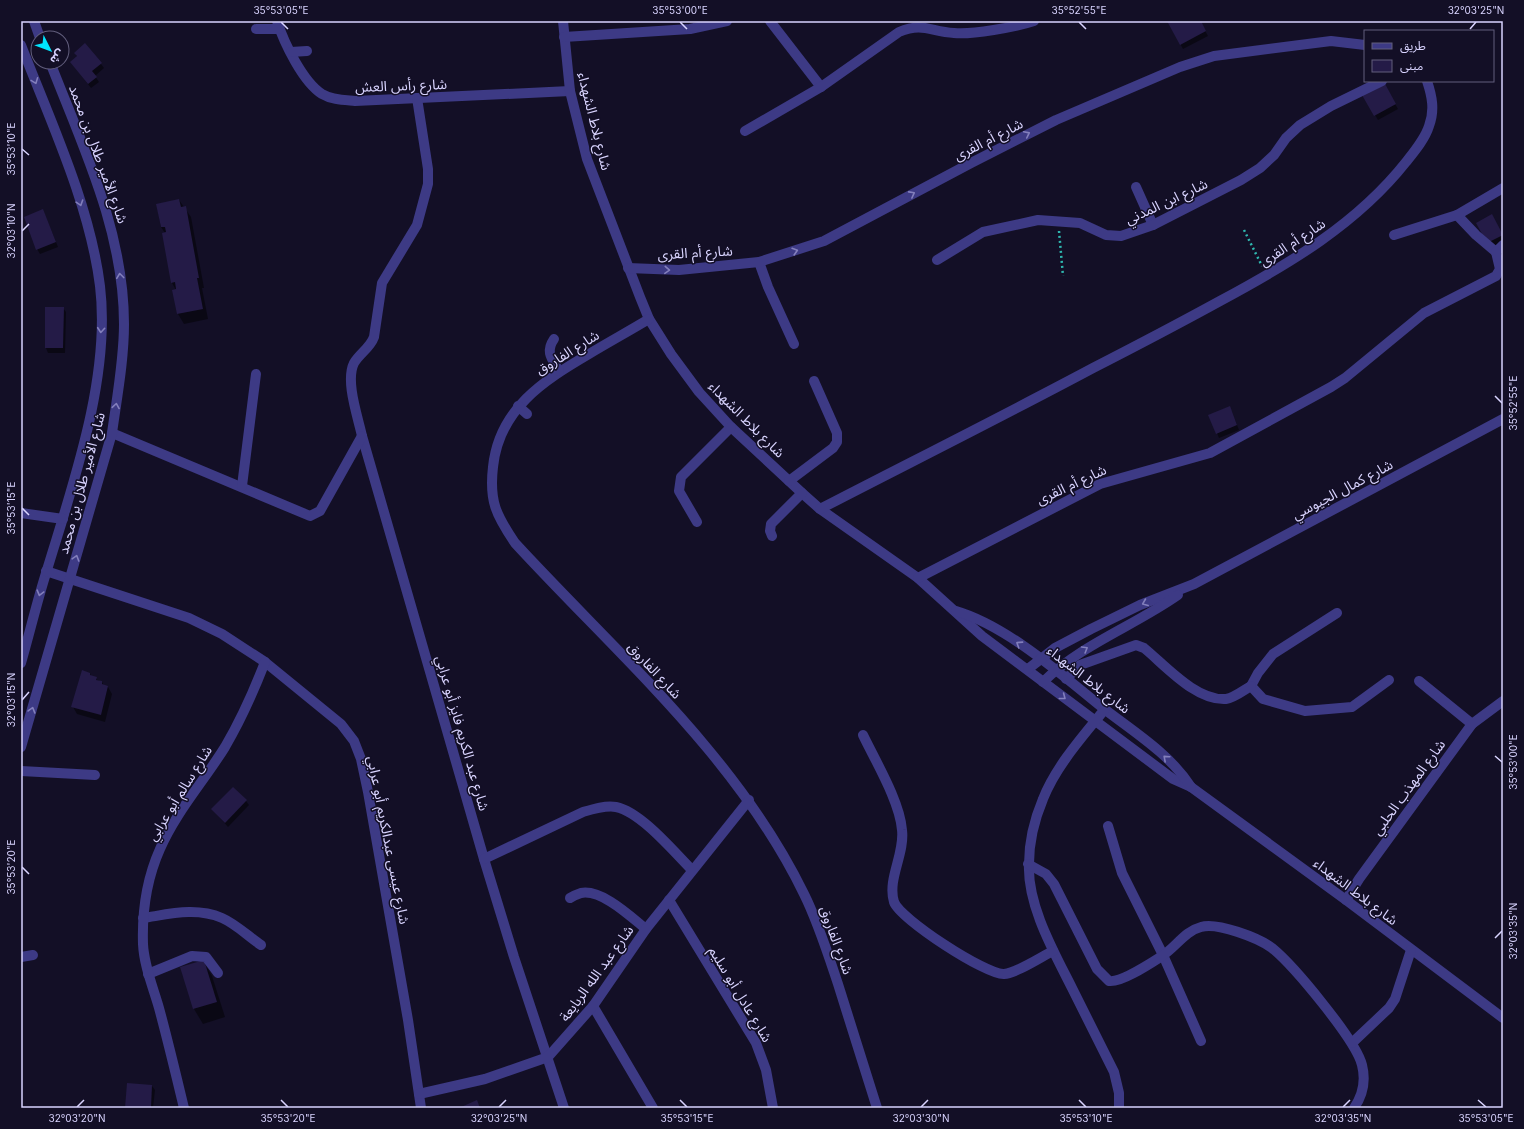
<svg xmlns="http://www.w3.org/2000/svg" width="1524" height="1129" viewBox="0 0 1524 1129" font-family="Inter,'Noto Sans Arabic',sans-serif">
  <rect width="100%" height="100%" fill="#130f26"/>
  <g fill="#0007">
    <path d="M1168 21H1200L1208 36 1183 49Z"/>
    <path d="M75 53 101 64 104 68 95 76 99 82 91 88 71 62 77 57Z"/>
    <path d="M1384 84 1398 109 1378 120 1363 95Z"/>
    <path d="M179 200 191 217 204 288H202L208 319 184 324 178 314 174 290H176L172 283 163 234 165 233 161 227 157 205Z"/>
    <path d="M43 210 58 247 40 254 37 249Z"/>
    <path d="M1491 216 1503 237V241L1490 248Z"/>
    <path d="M63 308 66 312 65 353H48L46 348Z"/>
    <path d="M1232 412 1239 430 1219 438 1217 433Z"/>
    <path d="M90 673 91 677 102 682 104 686 108 687 112 694 105 722 77 714 73 707Z"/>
    <path d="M246 801 249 805 228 827 213 810Z"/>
    <path d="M203 961 212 976 225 1017 203 1024 194 1009 181 968Z"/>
    <path d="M152 1086 155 1090 153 1108H126Z"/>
  </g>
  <g fill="#241b47">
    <path d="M1167 21H1201L1206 31 1180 45Z"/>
    <path d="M85 43 102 63 92 71 97 77 88 84 70 62 77 56 74 53Z"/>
    <path d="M1384 82 1396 104 1374 116 1362 95Z"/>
    <path d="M179 199 181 207 186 206 199 278H197L203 309 177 314 172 290 176 289 175 282 171 283 162 233 166 232 165 227H161L156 204Z"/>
    <path d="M43 209 56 242 36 250 24 217Z"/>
    <path d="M1492 214 1503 235 1487 243 1476 223Z"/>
    <path d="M45 307H64L63 348H45Z"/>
    <path d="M1230 406 1237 425 1216 434 1208 415Z"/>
    <path d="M82 670 90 673V675L97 677 96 680 102 681V684L108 686 101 715 71 707Z"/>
    <path d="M233 787 247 800 225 823 211 809Z"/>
    <path d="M204 960 217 1002 193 1009 180 967Z"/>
    <path d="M127 1083 152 1085 151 1108H125Z"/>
    <path d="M477 1100 480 1108H459Z"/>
  </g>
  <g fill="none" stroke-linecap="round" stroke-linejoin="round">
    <g stroke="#2fb8b0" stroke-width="2.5" stroke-dasharray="2 3" stroke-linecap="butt">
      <path d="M1244 230 1262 266"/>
      <path d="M1059 231 1063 276"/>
    </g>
    <g stroke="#3d3a85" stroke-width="10">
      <path d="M34 21 40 38"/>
      <path d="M277 21C284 43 303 82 322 94 332 100 344 100 355 101L570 91"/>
      <path d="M563 21 570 91 587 159 640 297 649 319 671 354 699 392 731 427 802 493 820 509 918 578 982 636 1173 779 1191 787 1346 900 1503 1018"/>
      <path d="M770 21 821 87"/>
      <path d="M256 29H279"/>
      <path d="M564 37 690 29 727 21"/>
      <path d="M21 45C50 120 90 205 100 286 111 377 73 484 47 570 37 601 30 632 21 663"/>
      <path d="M291 52 307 51"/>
      <path d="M417 98 428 169V184L417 225 382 283 374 337C370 348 360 353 354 363 345 381 358 417 362 436L484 859 514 957 564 1108"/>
      <path d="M745 131 821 87 899 32C923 22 931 32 954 33 971 35 1016 27 1034 21"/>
      <path d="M1136 187 1153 225"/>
      <path d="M1457 215 1476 235 1496 252"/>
      <path d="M1394 235 1457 215 1503 188"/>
      <path d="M937 260 983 232 1038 220 1080 223 1106 235 1121 236 1153 225 1241 180 1260 168 1274 155 1286 138 1300 125 1331 106 1382 81"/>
      <path d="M759 262 768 287 794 344"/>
      <path d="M628 268 679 270 759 262 824 241 971 163 1056 120 1180 67 1214 56 1331 41 1365 45"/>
      <path d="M649 319C629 331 609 342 589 354 543 381 499 409 493 467 489 501 496 515 515 543 617 654 737 756 804 894 818 922 828 954 838 984 851 1025 864 1067 877 1108"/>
      <path d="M554 339C545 352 552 359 559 371"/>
      <path d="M518 406 527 414"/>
      <path d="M112 433 310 516 320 511 362 436"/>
      <path d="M789 481 833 448 837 442V433L814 381"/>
      <path d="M242 486 256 374"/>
      <path d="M820 509C911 462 1003 416 1093 368 1136 346 1178 324 1220 301 1289 264 1357 224 1406 162 1414 152 1425 139 1429 126 1435 110 1432 96 1427 81"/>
      <path d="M21 513 63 519"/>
      <path d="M697 522 679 491 681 477 731 427"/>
      <path d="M772 536 770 531 771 524 802 493"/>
      <path d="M46 571 189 618 222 634 265 662 341 724 354 741 361 759 368 792 408 1020 421 1108"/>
      <path d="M918 578 1100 484 1210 453 1331 387 1345 378 1424 313 1496 276 1500 269 1496 252 1503 245"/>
      <path d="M956 611C1007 626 1062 675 1103 708 1134 732 1170 754 1191 787"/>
      <path d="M1337 613 1273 654 1258 673 1251 686 1263 699 1305 711 1352 707 1389 680"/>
      <path d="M1028 669 1055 648 1091 629 1140 605 1194 584 1503 419"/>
      <path d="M1066 679 1080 665 1136 645 1144 648C1166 666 1196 701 1226 699 1234 698 1244 690 1251 686"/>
      <path d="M1419 681 1472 724"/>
      <path d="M1043 682C1082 644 1134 626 1178 595"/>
      <path d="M1105 709C1083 736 1056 766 1043 799 1035 818 1029 842 1029 864 1027 905 1054 952 1072 988 1086 1016 1100 1044 1114 1072L1119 1093V1108"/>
      <path d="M863 735C876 762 900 802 902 830 905 854 887 879 894 902 900 919 986 975 1004 974 1017 973 1041 957 1053 951"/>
      <path d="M21 747 112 433C117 397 124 360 124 324 124 231 83 147 50 62"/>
      <path d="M21 771 95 775"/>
      <path d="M1108 826 1122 873 1163 955 1201 1041"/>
      <path d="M484 859 583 812C593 809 606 805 616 807 641 812 674 852 692 870"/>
      <path d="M1028 864 1046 874 1054 884 1097 969 1109 981C1121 983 1151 963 1162 956 1176 947 1185 931 1201 927 1217 922 1259 938 1272 948 1293 965 1356 1040 1362 1065 1366 1081 1363 1095 1354 1108"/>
      <path d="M570 898C573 896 578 894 581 893 602 889 631 917 646 929"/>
      <path d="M669 900 756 1043 766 1070 773 1108"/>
      <path d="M1346 900 1359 879 1472 724 1503 701"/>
      <path d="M143 918C170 914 196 907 222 918 236 924 249 937 261 945"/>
      <path d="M21 957 33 955"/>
      <path d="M148 974 192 956 206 957 218 973"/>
      <path d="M593 1006 653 1108"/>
      <path d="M1352 1043 1389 1008 1395 999 1411 950"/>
      <path d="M419 1094 485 1079 548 1057 593 1006 646 929 749 800"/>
      <path d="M184 1108C176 1075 168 1041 159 1008 153 987 144 966 143 944 142 912 147 878 160 849 176 812 204 781 225 747 242 718 253 693 265 662"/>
    </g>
  </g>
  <defs><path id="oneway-chevron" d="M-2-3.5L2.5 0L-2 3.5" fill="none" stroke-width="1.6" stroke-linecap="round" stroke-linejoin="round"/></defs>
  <g stroke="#837fbc">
    <use href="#oneway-chevron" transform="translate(35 81) rotate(69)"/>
    <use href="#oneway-chevron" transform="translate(1027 134) rotate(-26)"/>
    <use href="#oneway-chevron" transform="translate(912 194) rotate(-28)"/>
    <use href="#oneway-chevron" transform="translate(80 203) rotate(72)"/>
    <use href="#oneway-chevron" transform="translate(795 251) rotate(-17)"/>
    <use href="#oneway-chevron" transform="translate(667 270) rotate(3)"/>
    <use href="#oneway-chevron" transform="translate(120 276) rotate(-97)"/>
    <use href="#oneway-chevron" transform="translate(101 330) rotate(95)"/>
    <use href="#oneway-chevron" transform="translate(116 406) rotate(-81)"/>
    <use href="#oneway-chevron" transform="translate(76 558) rotate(-73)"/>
    <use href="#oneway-chevron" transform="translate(40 593) rotate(105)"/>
    <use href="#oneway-chevron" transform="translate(1145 603) rotate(158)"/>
    <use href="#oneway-chevron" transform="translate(1019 644) rotate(-147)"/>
    <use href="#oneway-chevron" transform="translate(1085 649) rotate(-31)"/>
    <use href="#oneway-chevron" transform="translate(1063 697) rotate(38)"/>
    <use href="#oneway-chevron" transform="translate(32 710) rotate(-74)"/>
    <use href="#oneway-chevron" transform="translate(1166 758) rotate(-138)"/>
  </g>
  <path fill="none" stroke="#d9d4ff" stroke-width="1.5" d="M281 22 288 29M680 22 687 29M1079 22 1086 29M1470 29 1476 22M22 149 29 155M22 231 29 224M1495 396 1502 403M22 508 29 515M22 700 29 692M1495 756 1502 762M22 867 29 874M1495 938 1502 931M281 1100 288 1107M680 1100 687 1107M1079 1100 1086 1107M1478 1100 1486 1107M77 1107 84 1100M499 1107 506 1100M921 1107 928 1100M1343 1107 1350 1100"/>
  <g text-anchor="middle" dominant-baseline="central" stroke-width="3" stroke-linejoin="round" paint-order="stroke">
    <g font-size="14" fill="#d9d4ff" stroke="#130f26">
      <text transform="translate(401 85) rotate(-2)">شارع رأس العش</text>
      <text transform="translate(595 121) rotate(76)">شارع بلاط الشهداء</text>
      <text transform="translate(988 139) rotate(-27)">شارع أم القرى</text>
      <text transform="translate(99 154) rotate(70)">شارع الأمير طلال بن محمد</text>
      <text transform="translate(1166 201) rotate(-25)">شارع ابن المدني</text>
      <text transform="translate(1292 242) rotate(-33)">شارع أم القرى</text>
      <text transform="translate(695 252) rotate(-3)">شارع أم القرى</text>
      <text transform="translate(567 352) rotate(-32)">شارع الفاروق</text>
      <text transform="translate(747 419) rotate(45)">شارع بلاط الشهداء</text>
      <text transform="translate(81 483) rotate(-75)">شارع الأمير طلال بن محمد</text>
      <text transform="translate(1071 484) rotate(-25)">شارع أم القرى</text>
      <text transform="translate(1342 489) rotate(-28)">شارع كمال الجيوسي</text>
      <text transform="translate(655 670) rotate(47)">شارع الفاروق</text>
      <text transform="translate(1089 679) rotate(38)">شارع بلاط الشهداء</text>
      <text transform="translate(463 733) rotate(74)">شارع عبد الكريم فايز أبو عرابي</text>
      <text transform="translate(1408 787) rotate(-54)">شارع المهذب الحلبي</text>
      <text transform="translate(179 793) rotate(-58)">شارع سالم أبو عرابي</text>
      <text transform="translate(389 840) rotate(79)">شارع عيسى عبدالكريم أبو عرابي</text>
      <text transform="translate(1356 891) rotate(37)">شارع بلاط الشهداء</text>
      <text transform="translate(837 940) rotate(70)">شارع الفاروق</text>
      <text transform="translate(596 973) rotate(-54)">شارع عبد الله الربايعة</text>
      <text transform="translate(741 994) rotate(59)">شارع عادل أبو سليم</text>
    </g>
  </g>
  <rect width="1524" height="1129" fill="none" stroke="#130f26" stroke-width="44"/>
  <rect x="1364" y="30" width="130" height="52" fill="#130f26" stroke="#625e7d"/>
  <rect x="1372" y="43" width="20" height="6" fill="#3d3a85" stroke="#625e7d"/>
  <text x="1400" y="50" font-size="12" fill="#d9d4ff">طريق</text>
  <rect x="1372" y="60" width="20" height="12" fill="#241b47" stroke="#625e7d"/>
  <text x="1400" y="70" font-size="12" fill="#d9d4ff">مبنى</text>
  <g transform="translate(50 50) rotate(132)"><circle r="19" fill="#130f26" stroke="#625e7d"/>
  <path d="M0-3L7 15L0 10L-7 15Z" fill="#00e5ff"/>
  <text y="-6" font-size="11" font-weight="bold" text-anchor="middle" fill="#d9d4ff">ش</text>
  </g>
  <rect x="22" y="22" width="1480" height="1085" fill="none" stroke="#d9d4ff" stroke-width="1.5"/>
  <g font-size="10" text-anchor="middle" fill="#d9d4ff">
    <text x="281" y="14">35°53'05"E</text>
    <text x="680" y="14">35°53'00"E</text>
    <text x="1079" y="14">35°52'55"E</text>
    <text x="1476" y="14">32°03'25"N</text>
    <text transform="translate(11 149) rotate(-90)" y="4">35°53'10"E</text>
    <text transform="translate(11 231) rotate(-90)" y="4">32°03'10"N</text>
    <text transform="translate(1513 403) rotate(-90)" y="4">35°52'55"E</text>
    <text transform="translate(11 508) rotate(-90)" y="4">35°53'15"E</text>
    <text transform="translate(11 700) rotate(-90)" y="4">32°03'15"N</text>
    <text transform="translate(1513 762) rotate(-90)" y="4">35°53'00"E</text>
    <text transform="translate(11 867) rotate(-90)" y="4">35°53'20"E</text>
    <text transform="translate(1513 931) rotate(-90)" y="4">32°03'35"N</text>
    <text x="77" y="1122">32°03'20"N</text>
    <text x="288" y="1122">35°53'20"E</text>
    <text x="499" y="1122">32°03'25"N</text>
    <text x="687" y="1122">35°53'15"E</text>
    <text x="921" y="1122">32°03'30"N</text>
    <text x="1086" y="1122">35°53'10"E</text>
    <text x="1343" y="1122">32°03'35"N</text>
    <text x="1486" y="1122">35°53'05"E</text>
  </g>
</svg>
